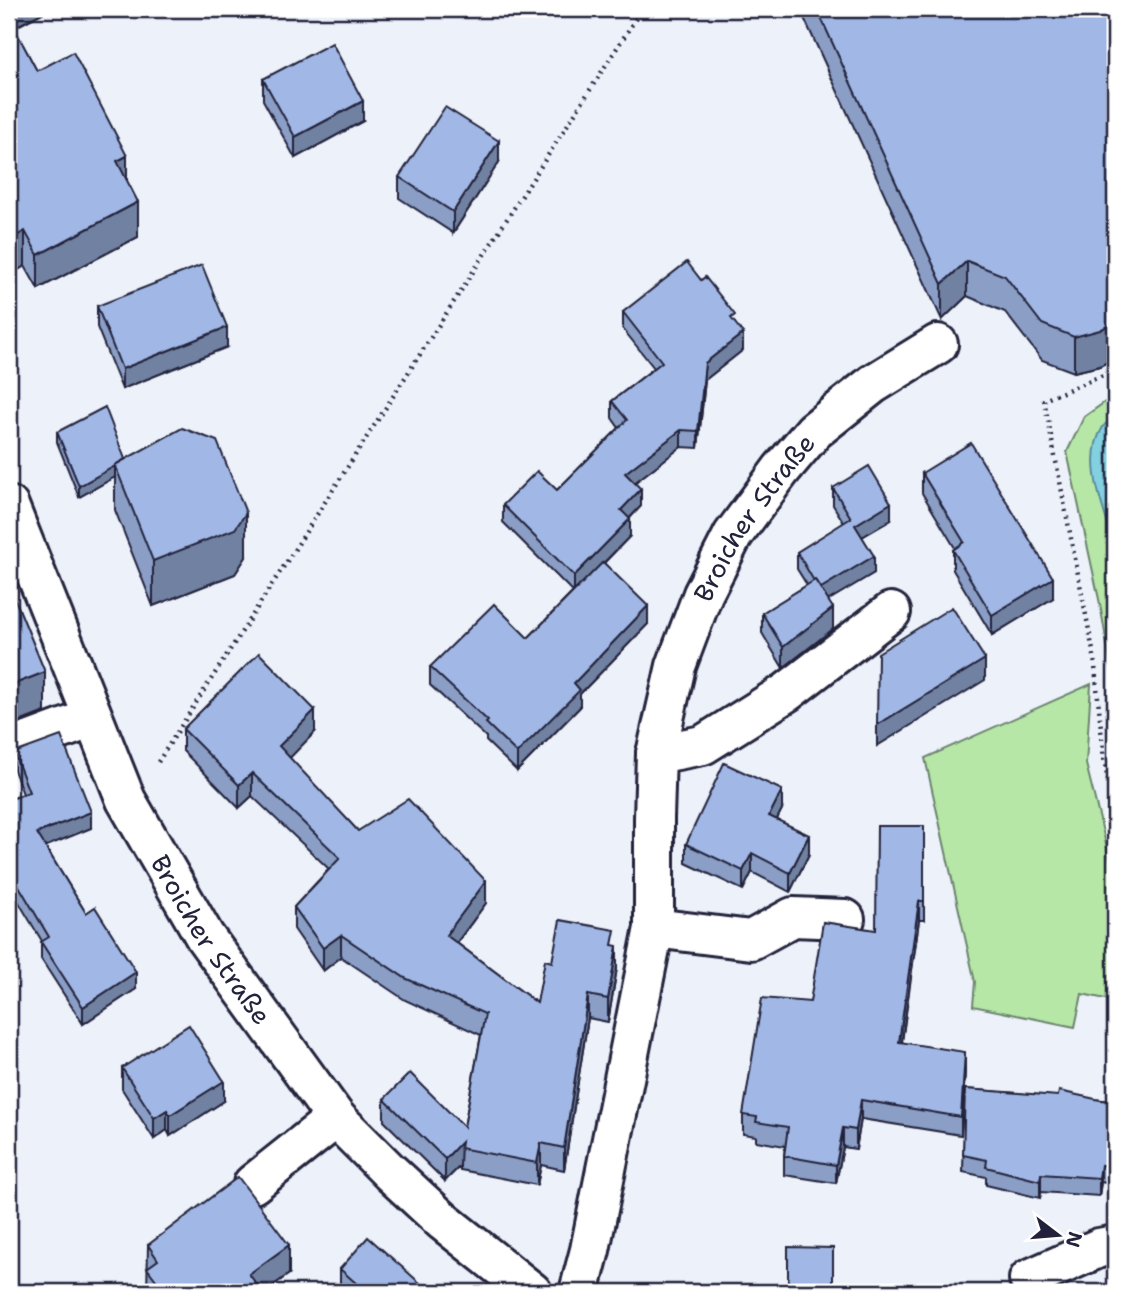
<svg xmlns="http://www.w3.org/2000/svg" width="1124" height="1301" viewBox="0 0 1124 1301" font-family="'Shantell Sans',sans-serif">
  <rect width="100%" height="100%" fill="#ecf1fa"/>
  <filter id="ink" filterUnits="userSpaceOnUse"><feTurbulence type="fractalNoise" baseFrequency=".0143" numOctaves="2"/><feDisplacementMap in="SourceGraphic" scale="14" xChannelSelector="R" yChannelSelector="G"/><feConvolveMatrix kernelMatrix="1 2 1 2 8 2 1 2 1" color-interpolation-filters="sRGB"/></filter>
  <g filter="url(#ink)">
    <g fill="#b6e7a6" stroke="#6c8470" stroke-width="2">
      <path d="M1115 395V415L1103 427 1100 497 1115 546V691L1100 604 1067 452 1084 417Z"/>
      <path d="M1091 684 1086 764 1110 860 1115 867V1001L1082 994 1075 1027 973 1006 975 982 925 758Z"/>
    </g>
    <path fill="#82d0e0" stroke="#5c8a9e" stroke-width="2" d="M1115 415V546C1105 512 1081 461 1103 427 1106 423 1112 419 1115 415Z"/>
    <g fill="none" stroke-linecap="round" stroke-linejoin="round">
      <g stroke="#22223b" stroke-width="44">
        <g id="minor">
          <path id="s1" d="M9 506 126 800 205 937 336 1118 390 1172 444 1222 532 1292"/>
          <path d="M9 749 92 718"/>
          <path d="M656 754 703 745 787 692 891 612"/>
          <path d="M654 928 751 940 793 917 845 919"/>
          <path d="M253 1184 336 1118"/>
          <path d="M1029 1279 1099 1248 1115 1245"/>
          <path id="s2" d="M579 1292 590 1250 654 928V818L656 754 676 666 703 594 733 535 781 470 814 431 873 384 938 344"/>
        </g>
      </g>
      <g stroke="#22223b" stroke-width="4.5" stroke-dasharray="2 5" stroke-linecap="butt">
        <path d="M1115 370 1044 400 1094 656 1104 760 1115 815"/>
        <path d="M158 762 642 9"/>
      </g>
      <use href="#minor" stroke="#fff" stroke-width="38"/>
    </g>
    <g fill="#8a9ec6" stroke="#22223b" stroke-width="2">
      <path d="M9 9H48V10L14 28 37 71 127 182 138 237 38 289 25 266 16 271 9 258Z"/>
      <path d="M800 9H1106L1115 33V358L1100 366 1074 372 1042 360 1005 312 967 296 942 320Z"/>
      <path d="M263 79 363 121 295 158 263 100Z"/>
      <path d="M499 162 453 233 399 198V177Z"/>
      <path d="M97 306 227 347 122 389 97 327Z"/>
      <path d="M623 312 735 323 743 350 705 380 698 448 681 447 634 483 641 506 629 519 630 536 604 563 648 624 580 694V707L517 771 486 741V737L430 685V667L528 638 573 592 503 522V505L557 490 619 428 612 418V401L654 368 623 329Z"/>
      <path d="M57 432 125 459 246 557 235 574 153 606 115 510V477L79 497 57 442Z"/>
      <path d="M922 473 1053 598 992 635 953 570V550L955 548 922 493Z"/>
      <path d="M833 488 891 520 862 537 874 573 828 600 833 629 783 668 762 633V613L807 585 797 569V552L844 523 833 505Z"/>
      <path d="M183 729 315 732 289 758 358 831 486 903 457 943 537 1003 552 962 615 946 617 968 608 1022 588 1018 564 1170 541 1165 537 1185 460 1170V1166L445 1181 384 1121V1099L464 1127 481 1035 405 1000 341 957 323 971 294 929V907L329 869 252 796 239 808 183 751Z"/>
      <path d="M14 753 91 828 45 846 86 913 136 989 83 1024 41 959V942L42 941 9 886V800L23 794 14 770Z"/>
      <path d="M782 809 777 819 809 854 790 892 752 872 743 890 686 863V844Z"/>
      <path d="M924 826V920H919L902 1042 965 1071 961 1135 861 1119 856 1149 843 1147 836 1183 784 1175V1156L785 1146 756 1141V1136L743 1134V1115L810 1002 876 930Z"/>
      <path d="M122 1068 224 1101 170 1136 167 1130 154 1139 122 1089Z"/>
      <path d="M965 1089 1115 1101V1185L1101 1182 1099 1196 1041 1192 1040 1198 986 1185V1177L963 1172Z"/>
      <path d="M148 1245 289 1274 264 1292H147Z"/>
      <path d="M340 1269 430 1292H344L340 1289Z"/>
    </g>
    <g fill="#7181a1" stroke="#22223b" stroke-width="2">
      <path d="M9 9H48V10L9 30Z"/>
      <path d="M363 101V121L295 158V137Z"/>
      <path d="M499 141V162L453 233V212Z"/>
      <path d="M127 156V191L117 161Z"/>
      <path d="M138 202V237L38 289V255Z"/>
      <path d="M25 231V266L16 271V236Z"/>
      <path d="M967 261V296L942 320V284Z"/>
      <path d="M1115 322V358L1100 366 1074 372V337Z"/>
      <path d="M227 327V347L122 389V369Z"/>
      <path d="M743 333V350L705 380 698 448V431L705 363Z"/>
      <path d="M681 430V447L625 490V473Z"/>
      <path d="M115 466V477L79 497V486Z"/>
      <path d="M641 489V506L621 527V510Z"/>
      <path d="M891 503V520L855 541V525Z"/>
      <path d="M246 513V557L235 574 153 606V561Z"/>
      <path d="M630 519V536L574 593V576Z"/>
      <path d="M874 556V573L819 606V589Z"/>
      <path d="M1053 578V598L992 635V615Z"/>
      <path d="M648 606V624L580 694V707L517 771V753L574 683Z"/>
      <path d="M833 608V629L783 668V647Z"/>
      <path d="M985 659V680L877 746V725Z"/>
      <path d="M45 672V712L9 726V686Z"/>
      <path d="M315 710V732L279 769V746Z"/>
      <path d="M252 773V796L239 808V785Z"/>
      <path d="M782 790V809L769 835V816Z"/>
      <path d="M91 812V828L37 850V833Z"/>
      <path d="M809 835V854L790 892V873Z"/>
      <path d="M752 853V872L743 890V871Z"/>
      <path d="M486 881V903L446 957V935Z"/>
      <path d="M919 901V920L899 1061V1042Z"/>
      <path d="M341 935V957L323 971V948Z"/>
      <path d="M617 946V968L608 1022V999Z"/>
      <path d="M136 972V989L83 1024V1007Z"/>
      <path d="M588 995V1018L564 1170V1148Z"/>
      <path d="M965 1052V1071L961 1135V1117Z"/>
      <path d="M224 1081V1101L170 1136V1115Z"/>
      <path d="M861 1100V1119L856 1149V1130Z"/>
      <path d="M167 1110V1130L154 1139V1118Z"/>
      <path d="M843 1128V1147L836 1183V1165Z"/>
      <path d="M461 1142 460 1166 445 1181V1159Z"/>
      <path d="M541 1143V1165L537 1185V1163Z"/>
      <path d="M1101 1165V1182L1099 1196V1178Z"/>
      <path d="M1041 1174V1192L1040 1198V1181Z"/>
      <path d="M289 1245V1274L264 1292H249V1274Z"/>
    </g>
    <g fill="#a1b8e6" stroke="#22223b" stroke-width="2">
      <path d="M817 9H1106L1115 33V322L1100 330 1074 337 1042 324 1005 276 967 261 942 284Z"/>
      <path d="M9 18 37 71 73 52 127 156 117 161 138 202 38 255 25 231 16 236 9 223Z"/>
      <path d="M332 43 363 101 295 137 263 79Z"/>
      <path d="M445 107 499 141 453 212 399 177Z"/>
      <path d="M687 262 701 280 705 277 735 315 731 318 743 333 705 363 698 431 681 430 625 473 641 489 621 510 630 519 574 576 503 505 537 471 557 490 627 420 612 401 662 362 623 312Z"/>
      <path d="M202 265 227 327 122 369 97 306Z"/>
      <path d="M105 407 125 459 115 465V466L79 486 57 432Z"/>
      <path d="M182 428 217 441 246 513 235 529 153 561 115 465Z"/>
      <path d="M971 443 1053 578 992 615 953 550 964 542 922 473Z"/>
      <path d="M869 466 891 503 855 525 874 556 821 588 815 580 814 581 797 552 851 518 833 488Z"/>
      <path d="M603 562 648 606 574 683 580 690 517 753 486 723 488 721 430 667 494 604 528 638Z"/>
      <path d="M815 580 833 608 783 647 762 613Z"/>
      <path d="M10 587 45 672 9 686V588Z"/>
      <path d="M952 607 985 659 877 725 878 653Z"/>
      <path d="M259 653 315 710 279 746 358 831 408 799 486 881 446 935 537 1003 545 960 552 962 560 920 615 930 612 945 617 946 608 999 588 995 564 1148 541 1143 537 1163 460 1148 461 1142 445 1159 384 1099 410 1073 464 1127 485 1014 405 978 341 935 323 948 294 907 340 858 252 773 239 785 183 729Z"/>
      <path d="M61 736 91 812 37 833 86 913 95 907 136 972 83 1007 41 942 49 937 9 869V800L29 792 14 753Z"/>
      <path d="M724 763 782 790 769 816 809 835 790 873 752 853 743 871 686 844Z"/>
      <path d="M877 826H924V901H919L899 1042 965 1052 961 1117 861 1100 856 1130 843 1128 836 1165 784 1156 788 1127 756 1122 757 1117 743 1115 762 998 810 1002 823 922 876 930Z"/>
      <path d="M189 1025 224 1081 170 1115 167 1110 154 1118 122 1068Z"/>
      <path d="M965 1089 1058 1096 1059 1091 1100 1100 1115 1101V1167L1101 1165 1099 1178 1041 1174 1040 1181 986 1167 987 1160 963 1155Z"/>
      <path d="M238 1177 289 1245 249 1274 260 1289 255 1292H165L147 1268 158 1260 148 1245Z"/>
      <path d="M368 1237 430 1292H366L340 1269Z"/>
      <path d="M788 1247 833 1248V1292H788Z"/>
    </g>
  </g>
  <g text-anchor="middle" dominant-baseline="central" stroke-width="7" stroke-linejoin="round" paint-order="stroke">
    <g font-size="26" fill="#22223b" stroke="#fff">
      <text stroke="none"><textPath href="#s2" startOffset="805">Broicher Straße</textPath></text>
      <text stroke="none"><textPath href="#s1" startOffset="480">Broicher Straße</textPath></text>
    </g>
  </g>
  <rect width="1124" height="1301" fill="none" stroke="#fff" stroke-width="35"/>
  <rect x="18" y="18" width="1089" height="1266" fill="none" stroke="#22223b" stroke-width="2.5" filter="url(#ink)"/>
  <g transform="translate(1058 1235) rotate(106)" stroke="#ffffff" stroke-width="5" paint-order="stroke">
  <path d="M0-5L12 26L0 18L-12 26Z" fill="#22223b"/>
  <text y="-10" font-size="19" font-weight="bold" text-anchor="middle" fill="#22223b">N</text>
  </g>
</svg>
